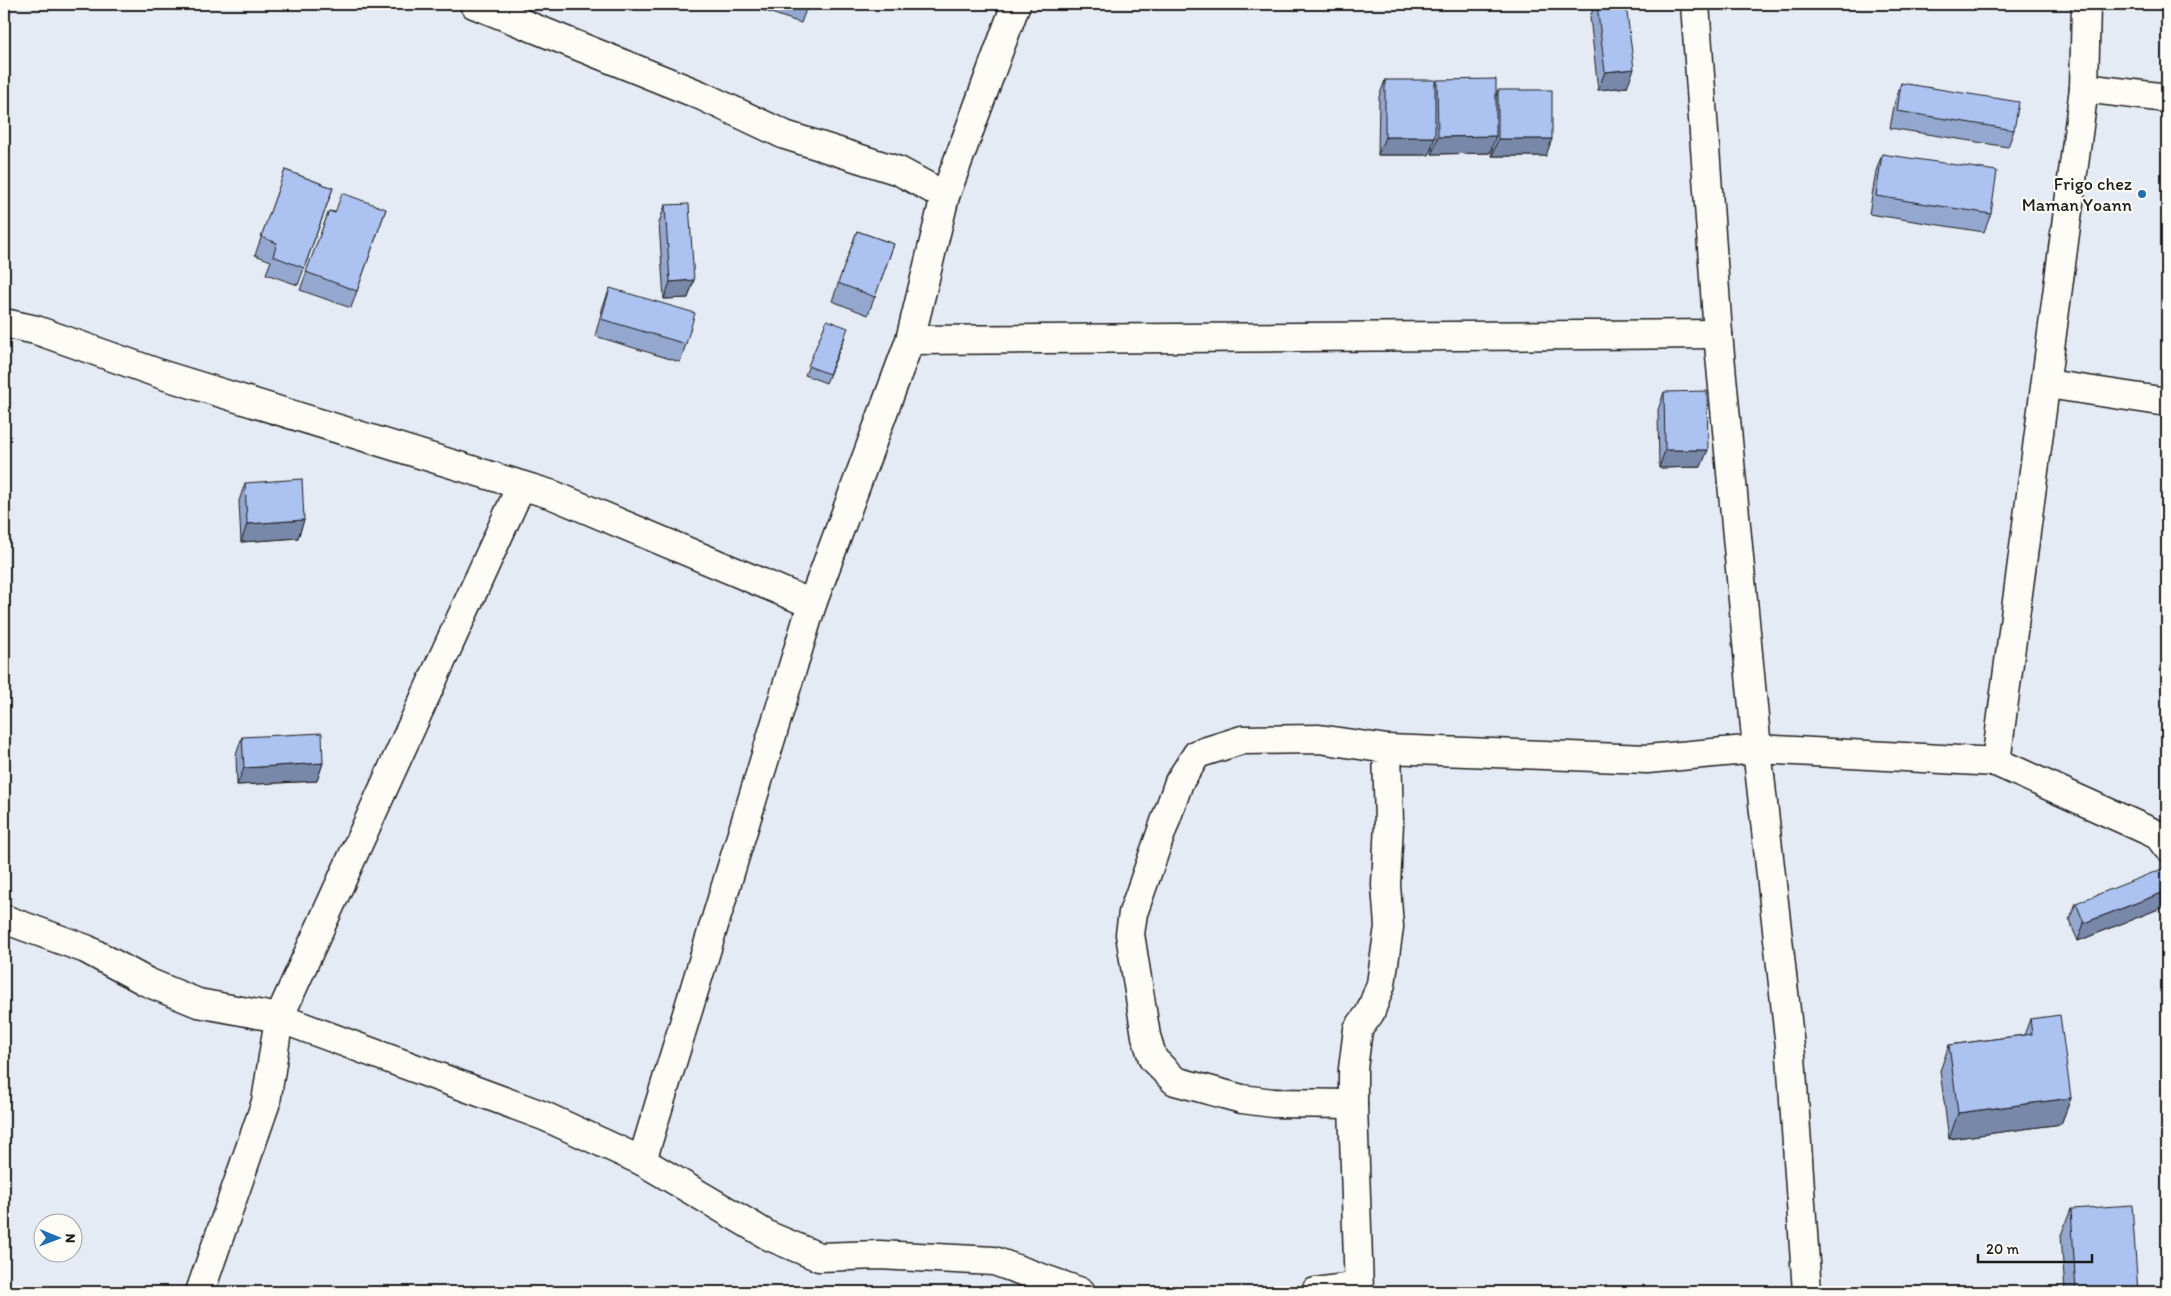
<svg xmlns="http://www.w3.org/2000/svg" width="2171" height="1296" viewBox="0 0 2171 1296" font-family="Itim,sans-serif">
  <rect width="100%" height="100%" fill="#e5ebf5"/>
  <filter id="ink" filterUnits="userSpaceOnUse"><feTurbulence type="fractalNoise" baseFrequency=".02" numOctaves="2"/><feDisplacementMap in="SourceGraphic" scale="10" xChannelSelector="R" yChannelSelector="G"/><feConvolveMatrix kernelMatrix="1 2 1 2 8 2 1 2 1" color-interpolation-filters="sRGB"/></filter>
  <g filter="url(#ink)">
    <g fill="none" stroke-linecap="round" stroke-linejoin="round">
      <g stroke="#1c1c1c" stroke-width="31">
        <g id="minor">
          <path d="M474 4 700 95 785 135 899 171 945 196"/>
          <path d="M1695 4 1718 334 1757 749 1791 1056 1807 1292"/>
          <path d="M2084 88 2167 98"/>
          <path d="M4 323 36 330 166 376 553 495 812 604"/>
          <path d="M910 340 1718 334"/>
          <path d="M2047 384 2167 402"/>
          <path d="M521 486 279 1018 544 1116 642 1161 769 1236 819 1257 879 1255 994 1261 1081 1292"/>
          <path d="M1387 749 1319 739 1242 740 1197 754 1179 782 1133 913 1130 934 1146 1036 1153 1059 1175 1081 1242 1099 1273 1103 1353 1104V1069L1358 1029 1370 1013 1381 984 1389 927 1386 885 1389 823 1387 749 1647 759 1757 749 1996 762 2158 835 2167 847"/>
          <path d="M1996 762 2084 88 2086 4"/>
          <path d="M4 919 86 949 147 982 198 1003 279 1018 266 1102 200 1292"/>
          <path d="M1353 1104 1359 1292"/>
          <path d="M642 1161 812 604 910 340 945 196 1016 4"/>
          <path d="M1315 1292 1358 1286"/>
        </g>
      </g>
      <use href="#minor" stroke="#fdfcf7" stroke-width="28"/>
    </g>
    <g fill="#94a7cf" stroke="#1c1c1c">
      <path d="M754 4H808L801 23 753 7Z"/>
      <path d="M1595 4H1626L1627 87 1598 90 1590 17Z"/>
      <path d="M1385 80 1435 85 1437 80 1496 96 1498 90 1546 156H1492V148L1490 153 1432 154V146L1429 155H1378L1379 97Z"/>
      <path d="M1901 83 2014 130 2008 147 1890 128 1895 101Z"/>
      <path d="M1882 154 1991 214 1984 232 1869 214 1876 171Z"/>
      <path d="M285 170 333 188 298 285 266 274 271 261 255 255Z"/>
      <path d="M665 205 694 280 688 298 664 299 659 223Z"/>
      <path d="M386 209 351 308 300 290 329 211 335 212Z"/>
      <path d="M857 231 894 244 868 315 832 301Z"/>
      <path d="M610 288 686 344 680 362 595 336 603 306Z"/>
      <path d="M827 320 845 337 826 383 805 375Z"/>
      <path d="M1664 392 1701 467 1659 468 1658 410Z"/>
      <path d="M245 483 304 520 298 538 241 542 239 501Z"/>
      <path d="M242 737 323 763 317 781 237 785 236 755Z"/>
      <path d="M2076 903 2166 906 2078 941 2069 920Z"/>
      <path d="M2030 1019 2071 1098 2061 1124 1949 1139 1940 1071 1949 1045 2024 1035Z"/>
      <path d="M2071 1209 2138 1292H2065L2061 1235Z"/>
    </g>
    <g fill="#7888a9" stroke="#1c1c1c">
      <path d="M1634 69 1627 87 1598 90 1605 72Z"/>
      <path d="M1496 136 1490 153 1432 154 1438 137Z"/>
      <path d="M1385 137H1435L1429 155H1378Z"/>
      <path d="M1498 139H1552L1546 156H1492Z"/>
      <path d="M694 280 688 298 664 299 670 282Z"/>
      <path d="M1665 450H1708L1701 467 1659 468Z"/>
      <path d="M304 520 298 538 241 542 247 524Z"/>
      <path d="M323 763 317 781 237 785 244 768Z"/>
      <path d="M2167 891V903L2166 906 2078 941 2084 923Z"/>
      <path d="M2071 1098 2061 1124 1949 1139 1958 1113Z"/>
    </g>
    <g fill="#acc2f1" stroke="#1c1c1c">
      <path d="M1597 4H1626L1634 69 1605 72Z"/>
      <path d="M1496 79V136L1438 137 1437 80Z"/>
      <rect x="1385" y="80" width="50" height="57"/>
      <path d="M1901 83 2019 102 2014 130 1897 111Z"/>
      <rect x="1498" y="90" width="54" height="49"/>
      <path d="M1882 154 1997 171 1991 214 1876 196Z"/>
      <path d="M285 170 333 188 304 268 273 256 277 243 261 237Z"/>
      <path d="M342 193 386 209 357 291 306 272 329 211 335 213Z"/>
      <path d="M689 204 694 280 670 282 665 205Z"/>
      <path d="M857 231 894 244 875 297 838 283Z"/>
      <path d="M610 288 695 313 686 344 601 319Z"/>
      <path d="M827 320 848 328 829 374 808 366Z"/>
      <path d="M1707 391 1708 450H1665L1664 392Z"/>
      <path d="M302 479 304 520 247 524 245 483Z"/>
      <path d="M322 733 323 763 244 768 242 737Z"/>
      <path d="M2167 867V891L2084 923 2076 903Z"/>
      <path d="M2060 1015 2071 1098 1958 1113 1949 1045 2032 1034 2030 1019Z"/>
      <path d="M2132 1205 2138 1292H2076L2071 1209Z"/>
    </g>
  </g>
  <circle fill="#1f6fb2" stroke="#fdfcf7" stroke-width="2" cx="2142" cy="194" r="5"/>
  <g text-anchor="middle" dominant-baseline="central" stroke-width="4.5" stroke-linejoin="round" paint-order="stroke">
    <g font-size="18" fill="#1c1c1c" stroke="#fdfcf7" text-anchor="end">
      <text x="2132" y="184">Frigo chez<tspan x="2132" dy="21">Maman Yoann</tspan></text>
    </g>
  </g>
  <rect width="2171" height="1296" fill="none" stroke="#fdfcf7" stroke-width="20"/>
  <rect x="10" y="10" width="2151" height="1276" fill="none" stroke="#1c1c1c" stroke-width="2" filter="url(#ink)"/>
  <g transform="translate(58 1238) rotate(91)"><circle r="24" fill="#fdfcf7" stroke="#a3a29f"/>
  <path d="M0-4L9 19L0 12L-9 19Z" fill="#1f6fb2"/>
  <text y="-8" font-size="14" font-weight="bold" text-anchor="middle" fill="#1c1c1c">N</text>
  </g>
  <path d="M1978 1254v8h114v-8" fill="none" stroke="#1c1c1c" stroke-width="2.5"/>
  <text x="1986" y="1254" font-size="15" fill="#1c1c1c" stroke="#fdfcf7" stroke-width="4" paint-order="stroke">20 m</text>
</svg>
